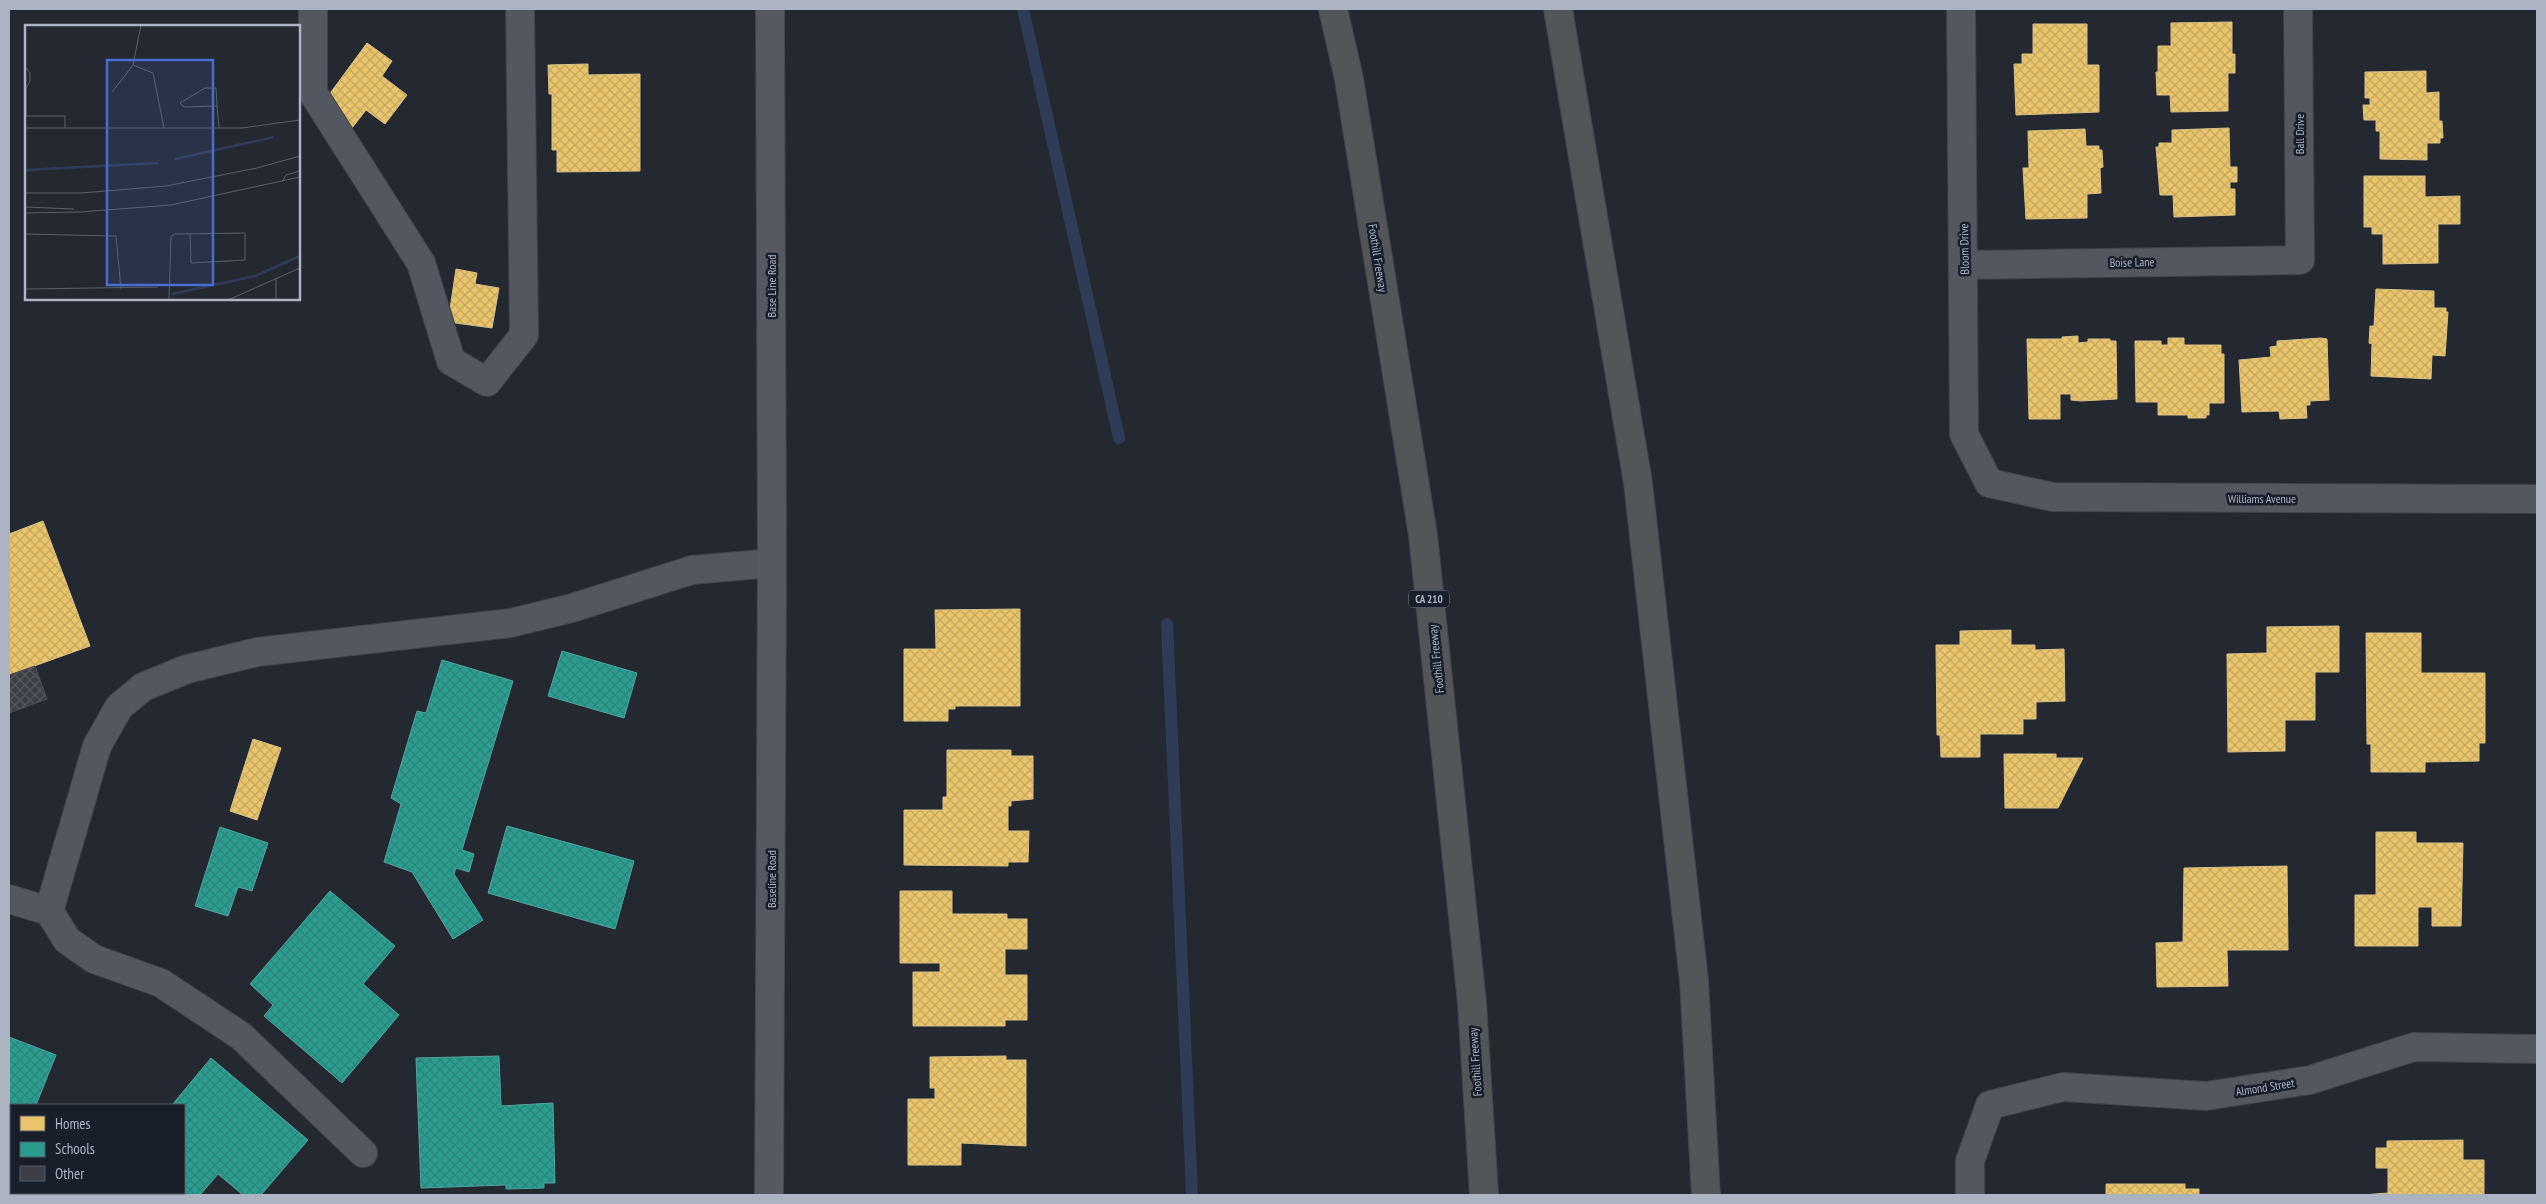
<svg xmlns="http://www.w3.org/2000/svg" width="2546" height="1204" viewBox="0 0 2546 1204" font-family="'PT Sans Narrow',sans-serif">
  <defs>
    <pattern id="homes-cross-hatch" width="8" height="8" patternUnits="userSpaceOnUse" patternTransform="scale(1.25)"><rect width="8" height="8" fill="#e9c46a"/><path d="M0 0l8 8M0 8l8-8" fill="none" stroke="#c5a860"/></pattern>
    <pattern id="schools-cross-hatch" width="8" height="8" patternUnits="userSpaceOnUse" patternTransform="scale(1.25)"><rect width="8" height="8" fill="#2a9d8f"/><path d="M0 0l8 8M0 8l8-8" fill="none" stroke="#2c837a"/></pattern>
    <pattern id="building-cross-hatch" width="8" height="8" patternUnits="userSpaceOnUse" patternTransform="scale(1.25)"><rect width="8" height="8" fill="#3c3f47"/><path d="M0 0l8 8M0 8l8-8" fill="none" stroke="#565860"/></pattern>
  </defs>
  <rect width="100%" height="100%" fill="#242830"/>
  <g fill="url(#homes-cross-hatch)" stroke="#d7bf85">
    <path d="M2232 22V54H2235V73H2228V111L2171 112 2170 95H2157L2156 72H2158V46H2171V23Z"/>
    <path d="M2033 24H2087V65H2099V112L2016 115 2014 64H2022V54H2033Z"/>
    <path d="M367 43 392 61 382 76 407 95 385 124 366 110 352 128 323 103Z"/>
    <path d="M588 64V75L640 74V171L557 172V150H552V94H549L548 65Z"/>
    <path d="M2426 71V93L2439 92V121H2442L2443 138H2440V143H2427V160L2380 159V131H2376V120H2364L2363 105H2370V98H2365V72Z"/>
    <path d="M2229 128 2230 167H2237V182H2230V189H2235V215L2174 217 2173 195H2160L2156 147H2159V143H2172V130Z"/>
    <path d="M2085 129 2086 146H2099V150H2102L2103 167 2100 168 2101 193 2087 194V218L2026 219 2023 168H2029L2028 131Z"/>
    <path d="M2364 176H2425V197L2460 196V224H2438V263L2383 264V234H2372V227H2364Z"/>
    <path d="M456 269 477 273 475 284 499 288 492 328 448 322Z"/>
    <path d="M2376 289 2434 291V308H2446V312H2448L2445 356 2432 355 2431 379 2371 376 2372 344 2369 343 2370 326H2374Z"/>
    <path d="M2078 336V343L2088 342V339H2110V341H2116L2117 399 2081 401 2071 400V394H2060V419H2029L2027 339H2062V337Z"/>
    <path d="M2168 338H2184V345H2221V354H2224V403H2209V415H2206V418H2188V415H2158V402H2136L2135 341H2161V345H2168Z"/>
    <path d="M2321 338 2327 339 2329 400 2310 401V405H2306L2307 418 2280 419 2279 411 2242 412 2239 360 2271 357 2270 347 2277 346V341Z"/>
    <path d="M43 521 90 646 9 675V534Z"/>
    <path d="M1020 609V706H955V709H948V721H904V649H936L935 610Z"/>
    <path d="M2339 626V672H2315V720H2285V751L2228 752 2227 654 2267 653V627Z"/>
    <path d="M2011 630V645H2035V650L2064 649 2065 701 2036 702V719H2023V734H1980V757H1941L1940 735H1937L1936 645H1960V631Z"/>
    <path d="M2366 633H2421V673H2485V743H2479V761L2425 762V772H2371V744H2367Z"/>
    <path d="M253 739 281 748 257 820 230 811Z"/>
    <path d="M947 750H1011V756H1033V799L1011 801V806H1008V831H1029L1028 862H1008V866L904 865V810H943V797H947Z"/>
    <path d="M2004 754H2056V758H2083L2058 808H2005Z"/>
    <path d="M2376 832H2416V843H2463L2461 926H2432V907H2418V946H2355V895H2376Z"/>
    <path d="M2287 866 2288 950H2227L2228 986 2157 987 2156 943 2183 942 2184 868Z"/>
    <path d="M900 891H952V914H1007V919H1027V949H1005V975H1027V1020H1005V1026H913V972H940V963H900Z"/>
    <path d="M1006 1056V1060H1026V1146L961 1143V1165H908V1099H935V1088H930V1057Z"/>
    <path d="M2463 1140V1160H2484V1195H2362L2388 1193V1168H2376V1148H2387V1141Z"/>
    <path d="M2106 1184H2185V1189H2199V1195H2106Z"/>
  </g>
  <g fill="url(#schools-cross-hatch)" stroke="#51a49f">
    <path d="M562 651 637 673 624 718 548 696Z"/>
    <path d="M442 660 513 681 462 850 474 854 469 872 456 868 454 874 483 920 453 939 412 872 384 862 401 804 391 798 417 711 426 713Z"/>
    <path d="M507 826 634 861 615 929 488 893Z"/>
    <path d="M220 827 268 843 252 891 238 887 228 916 195 906Z"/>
    <path d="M330 891 395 946 363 984 399 1015 342 1083 264 1016 273 1005 250 984Z"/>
    <path d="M9 1037 56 1055 36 1105H11V1170L9 1176Z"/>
    <path d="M499 1056 501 1106 553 1103 555 1183H544V1188L506 1189V1185L421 1188 416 1058Z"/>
    <path d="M211 1058 308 1140 261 1195H243L218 1174 200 1195H167L165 1193H184V1105H172Z"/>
  </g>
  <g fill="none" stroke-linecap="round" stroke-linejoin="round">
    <g stroke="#303c57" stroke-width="12">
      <path d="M1023 9 1119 438"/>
      <path d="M1167 624 1192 1195"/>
    </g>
  </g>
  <path fill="url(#building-cross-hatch)" stroke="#4b5058" d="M35 666 47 699 9 713V675Z"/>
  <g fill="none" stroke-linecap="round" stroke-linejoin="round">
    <g stroke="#404349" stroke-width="30">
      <g id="minor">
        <path d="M313 9V93L421 263 451 361 487 382 524 335 520 9"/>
        <path d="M1961 9 1964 434 1989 483 2053 497 2537 499"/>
        <path d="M1964 265 2300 260 2298 9"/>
        <path d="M9 899 49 911 67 940 94 959 161 983 241 1036 363 1153"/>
        <path d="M49 911 97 746 119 707 143 687 187 669 257 652 511 623 572 608 692 570 772 563"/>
        <path d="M1970 1195V1161L1990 1105 2063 1087 2206 1096 2310 1080 2414 1047 2537 1049"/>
      </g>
    </g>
    <g stroke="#41454d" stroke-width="30">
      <path id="major" d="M769 1195 772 563 770 9"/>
    </g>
    <g stroke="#40444c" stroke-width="30">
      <g id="highway">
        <path d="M1333 9 1349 79 1423 535 1472 1003 1484 1195"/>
        <path d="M1558 9 1638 483 1694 981 1706 1195"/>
      </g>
    </g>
    <use href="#minor" stroke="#53575f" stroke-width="28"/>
    <use href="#major" stroke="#565961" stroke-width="28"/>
    <use href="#highway" stroke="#535659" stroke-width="28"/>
  </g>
  <g text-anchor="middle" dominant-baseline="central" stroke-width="5" stroke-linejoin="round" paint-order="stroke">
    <rect fill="#181e2a" stroke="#808695" stroke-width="1" x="1409" y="590.5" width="40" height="17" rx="4"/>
    <g font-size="11" font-weight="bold" fill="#acb3c3">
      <text x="1429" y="599">CA 210</text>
    </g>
    <g font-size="12" fill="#acb3c3" stroke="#181e2a">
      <text transform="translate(2299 134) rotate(-90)">Ball Drive</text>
      <text transform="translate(1964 249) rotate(-91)">Bloom Drive</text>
      <text transform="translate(1378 258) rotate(81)">Foothill Freeway</text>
      <text transform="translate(2132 262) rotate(-1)">Boise Lane</text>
      <text transform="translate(771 286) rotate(-90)">Base Line Road</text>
      <text x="2262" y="498">Williams Avenue</text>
      <text transform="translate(1436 659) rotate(-96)">Foothill Freeway</text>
      <text transform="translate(771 879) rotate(-90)">Baseline Road</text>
      <text transform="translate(1475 1062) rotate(-94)">Foothill Freeway</text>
      <text transform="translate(2265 1087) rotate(-9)">Almond Street</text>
    </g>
  </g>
  <g transform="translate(25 25)">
    <rect width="275" height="275" fill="#242830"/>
    <path fill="none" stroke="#303c57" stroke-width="2.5" d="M150 134 249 112M0 145 133 138M147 269 230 251 275 231"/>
    <path fill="none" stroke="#5a606b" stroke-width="1" d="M108 40 128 48 139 103M1 43 5 48V56L1 63V91H40V103M87 67 108 40 116 0M192 81 159 82 155 78 180 63H191L192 81 194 103M0 103H217L275 95M257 157 261 150 275 146M0 168H56L141 161 232 143 275 131M0 182 49 184M0 188 55 187 146 180 275 152M0 209 91 211 96 264M251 253V275M0 264 133 262M144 275 146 211 150 209 220 208V235L166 238 165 209M203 275 275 243"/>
    <path fill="#486cd2" fill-opacity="0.15" stroke="#486cd2" stroke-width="2.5" d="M82 35H188V260H82Z"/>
    <rect width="275" height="275" fill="none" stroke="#acb3c3" stroke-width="2.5"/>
  </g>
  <rect width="2546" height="1204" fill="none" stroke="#acb3c3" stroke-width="20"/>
  <rect x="10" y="1104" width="175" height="90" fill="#181e2a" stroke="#535a67"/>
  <rect x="20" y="1116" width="25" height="15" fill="#e9c46a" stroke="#535a67"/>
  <text x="55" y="1129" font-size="15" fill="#acb3c3">Homes</text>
  <rect x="20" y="1142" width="25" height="15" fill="#2a9d8f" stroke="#535a67"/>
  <text x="55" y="1154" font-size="15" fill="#acb3c3">Schools</text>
  <rect x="20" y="1166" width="25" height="15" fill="#3c3f47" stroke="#535a67"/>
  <text x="55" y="1179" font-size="15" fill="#acb3c3">Other</text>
</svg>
